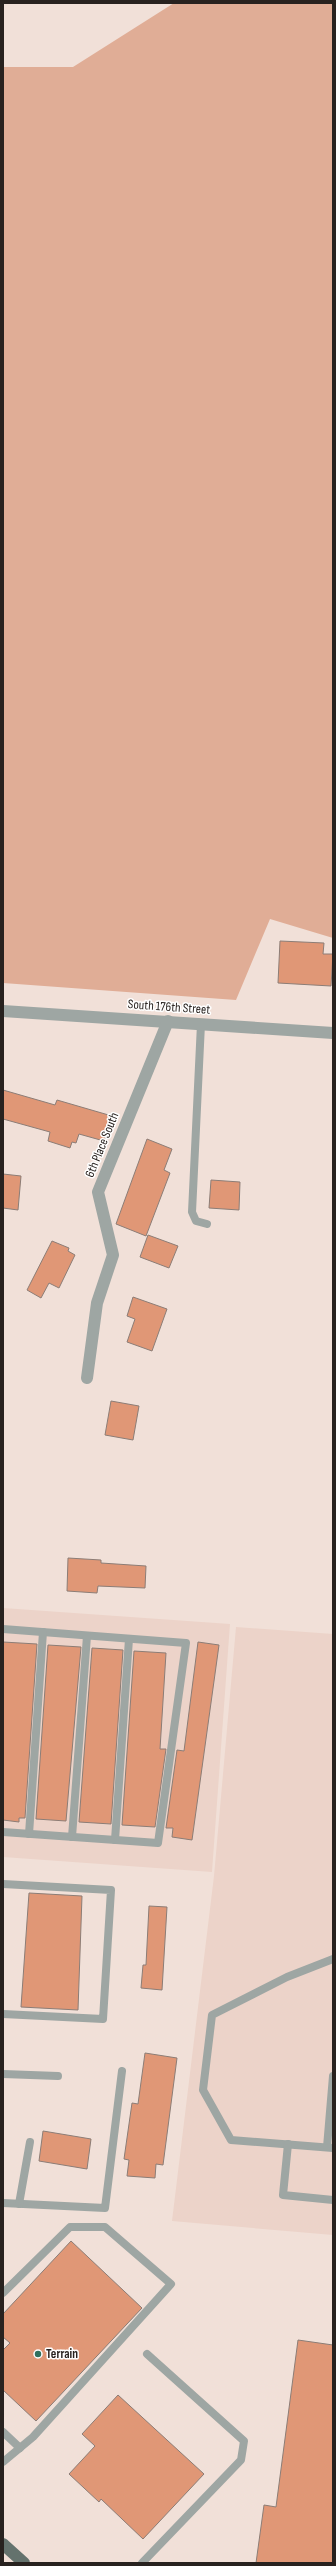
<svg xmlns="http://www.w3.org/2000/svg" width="336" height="2566" viewBox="0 0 336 2566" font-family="'Sofia Sans Condensed',sans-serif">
  <rect width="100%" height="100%" fill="#f1e0d8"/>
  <g fill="#ecd3c9">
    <path d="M3 1608 230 1624 212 1872 3 1857Z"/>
    <path d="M236 1627 333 1634V2235L172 2221 214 1876Z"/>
  </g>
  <path fill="#e0ad96" d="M174 3H333V938L270 919 236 1000 3 983V67H73Z"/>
  <g fill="#e09776" stroke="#8c7d76">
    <path d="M280 941 324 943 323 954H333L331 986 278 983Z"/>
    <path d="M3 1090 55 1105 57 1100 112 1116 104 1141 79 1134 76 1143 72 1142 70 1148 48 1141 50 1132 3 1119Z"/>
    <path d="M147 1139 172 1149 164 1170 170 1173 146 1236 116 1224Z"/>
    <path d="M3 1174 21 1176 18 1210 3 1208Z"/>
    <path d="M211 1180 240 1182 239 1210 209 1208Z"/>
    <path d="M148 1235 178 1246 169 1268 140 1257Z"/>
    <path d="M52 1241 69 1248 68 1251 75 1255 59 1288 49 1283 41 1298 27 1290Z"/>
    <path d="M133 1297 167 1309 152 1351 127 1342 135 1319 127 1316Z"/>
    <path d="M111 1401 139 1406 133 1440 105 1435Z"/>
    <path d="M68 1558 101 1560V1563L146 1566 145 1588 98 1586 97 1593 67 1591Z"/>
    <path d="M3 1642 37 1644 25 1818H19V1822L3 1820Z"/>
    <path d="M198 1642 219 1645 192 1840 172 1837 173 1828H166L177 1750 184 1751Z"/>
    <path d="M48 1645 81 1647 66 1821 36 1819Z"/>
    <path d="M92 1648 123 1650 111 1824 79 1822Z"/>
    <path d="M134 1651 166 1653 160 1749H166L155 1827 122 1825Z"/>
    <path d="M29 1893 82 1896 78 2010 21 2007Z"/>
    <path d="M149 1906 167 1907 162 1990 141 1988 143 1965H146Z"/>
    <path d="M145 2053 177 2058 163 2165 156 2164 155 2178 127 2176 129 2160 124 2159 132 2103 138 2104Z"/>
    <path d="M43 2131 91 2139 87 2169 39 2161Z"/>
    <path d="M71 2241 142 2308 36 2421 3 2390V2350L10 2343 3 2337V2314Z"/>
    <path d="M298 2340 333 2345V2563H256L264 2505 276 2507Z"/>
    <path d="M118 2395 204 2474 143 2539 101 2499 99 2502 69 2474 95 2446 82 2434Z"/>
  </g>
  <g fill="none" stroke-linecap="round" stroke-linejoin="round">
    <g stroke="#9ea6a3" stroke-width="8">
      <path d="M201 1024 192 1212 196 1221 207 1224"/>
      <path d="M3 1629 186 1643 158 1843 3 1832"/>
      <path d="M29 1834 43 1632"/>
      <path d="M72 1837 87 1636"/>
      <path d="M115 1840 129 1639"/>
      <path d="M3 1884 111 1890 103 2019 3 2014"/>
      <path d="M333 1959 287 1977 212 2015 203 2090 231 2140 333 2148"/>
      <path d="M3 2074 58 2076"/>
      <path d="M288 2144 283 2195 333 2200"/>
      <path d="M327 2147 333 2076"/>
      <path d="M3 2203 105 2208 122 2071"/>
      <path d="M19 2204 30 2142"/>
      <path d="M3 2293 70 2227H105L171 2284 33 2437 3 2462"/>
      <path d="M3 2432 20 2448"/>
      <path d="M142 2563 241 2460 244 2441 147 2354"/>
    </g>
    <g stroke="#9ea6a3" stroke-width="12">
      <path d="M3 1011 333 1033"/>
      <path d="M87 1378 97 1303 113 1255 98 1192 168 1021"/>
    </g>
    <path stroke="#64726d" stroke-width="12" d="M3 2544 24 2563"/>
  </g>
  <circle fill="#30705e" stroke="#fff" stroke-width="1.5" cx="38" cy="2354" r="4"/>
  <g text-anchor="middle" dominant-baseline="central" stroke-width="3" stroke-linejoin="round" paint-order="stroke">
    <g font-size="13" fill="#28221f" stroke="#fff">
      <text transform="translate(169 1007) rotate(4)">South 176th Street</text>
      <text transform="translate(102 1145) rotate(-68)">6th Place South</text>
    </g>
    <g font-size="13" font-weight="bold" fill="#28221f" stroke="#fff" text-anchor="start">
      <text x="46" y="2354">Terrain</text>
    </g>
  </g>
  <rect width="336" height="2566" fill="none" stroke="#28221f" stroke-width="8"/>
</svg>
